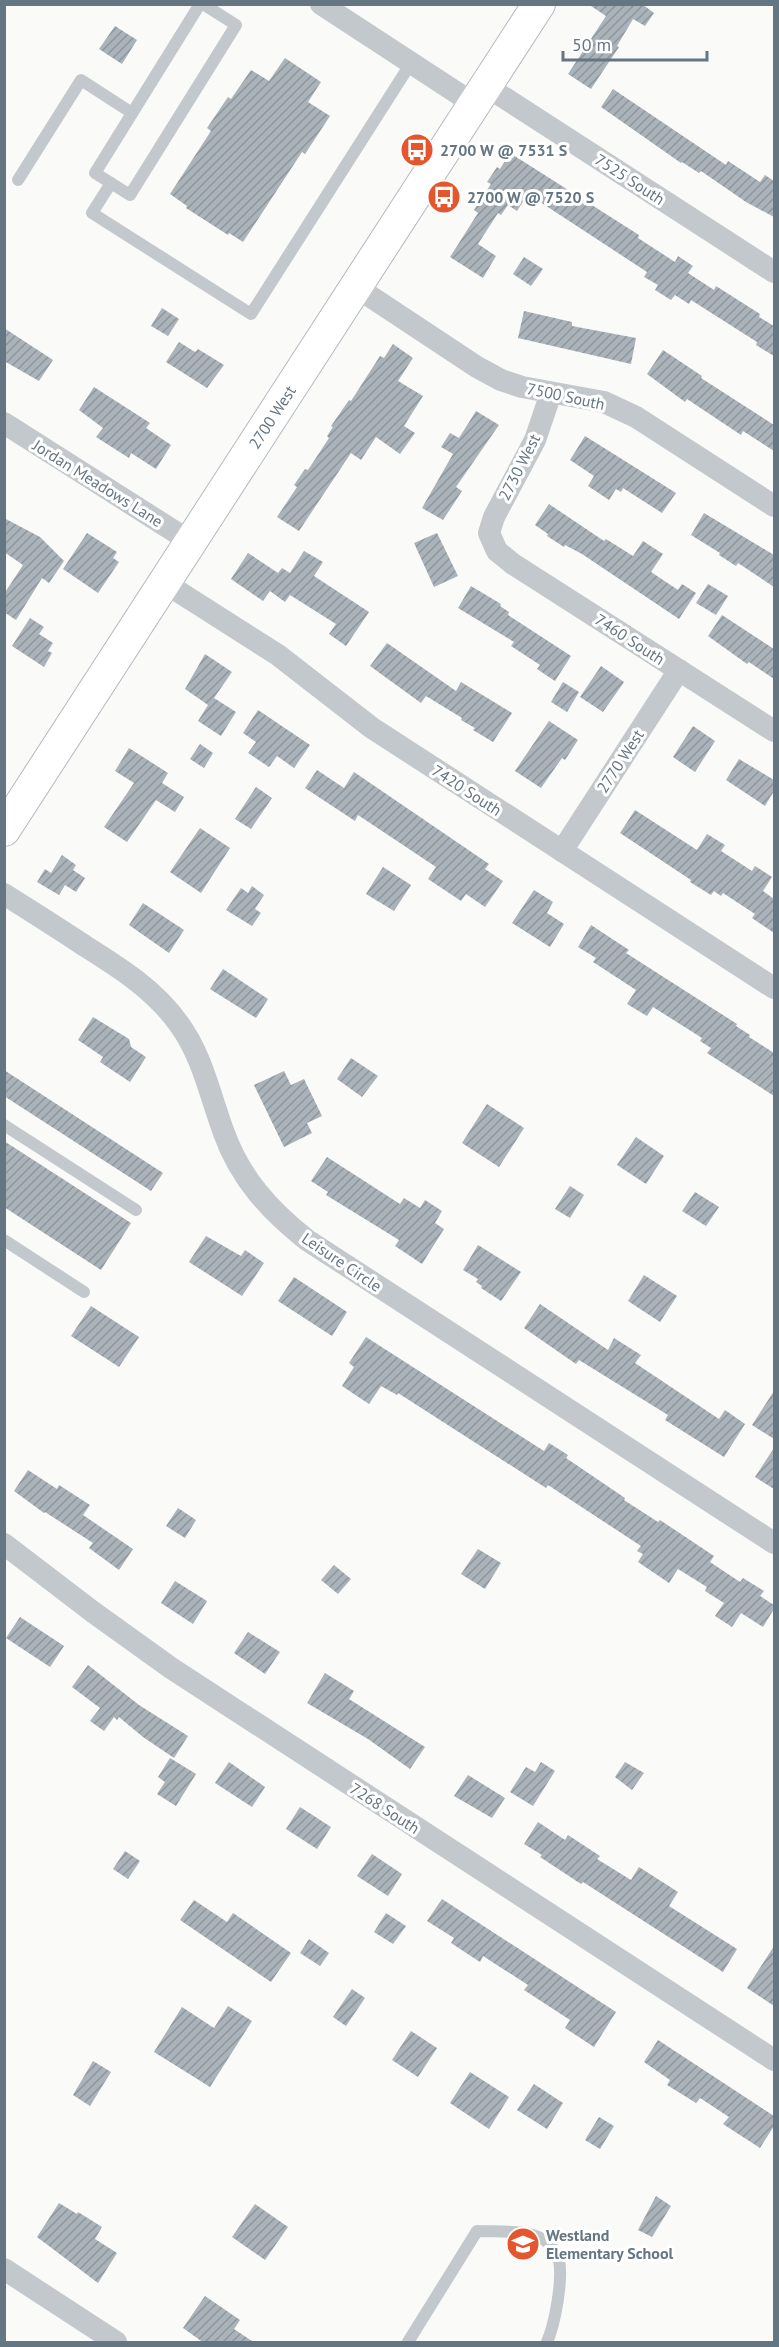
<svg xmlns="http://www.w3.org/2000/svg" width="779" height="2347" viewBox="0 0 779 2347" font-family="'PT Sans',sans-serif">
  <defs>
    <pattern id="building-hatch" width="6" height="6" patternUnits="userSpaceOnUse" patternTransform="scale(1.5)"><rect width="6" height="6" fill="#aab3b9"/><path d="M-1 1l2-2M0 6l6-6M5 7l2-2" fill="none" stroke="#8e969c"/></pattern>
  </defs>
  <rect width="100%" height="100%" fill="#fafaf8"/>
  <g fill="url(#building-hatch)">
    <path d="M588 4H642L654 13 645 26 633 19 617 46 619 47 591 89 568 74 606 16Z"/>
    <path d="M115 26 137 40 122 64 99 49Z"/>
    <path d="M285 58 321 82 308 102 330 116 305 154 302 152 243 242 229 233 228 235 186 208 187 206 170 194 211 131 207 128 228 97 231 99 251 70 269 81Z"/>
    <path d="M613 89 726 165 728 161 760 182 765 175 774 181V217L746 202 701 171 699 173 682 162 681 163 601 107Z"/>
    <path d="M510 153 639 235 638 238 675 262 678 256 693 266 688 273 714 290 716 286 760 314 759 317 774 326V356L756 345 757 342 691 300 689 304 675 295 671 300 655 290 658 285 644 277 647 272 528 194 517 211 508 205 501 215 498 213 478 244 496 256 483 278 450 257 478 213 474 210 491 184 487 182 497 167 500 169Z"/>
    <path d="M524 257 543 269 531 286 513 274Z"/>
    <path d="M162 308 179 319 168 336 151 326Z"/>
    <path d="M524 311 572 322V326L636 338 631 364 518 338Z"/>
    <path d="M4 328 53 360 39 381 4 361Z"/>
    <path d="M179 342 195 352 198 349 224 365 207 388 166 362Z"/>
    <path d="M393 344 413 358 398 381 423 396 404 426 415 433 400 454 376 437 361 460 351 453 299 531 277 517 297 487 294 485 305 469 308 470 329 438 327 436 333 427 331 426 349 400 351 401 380 356 384 358Z"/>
    <path d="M663 350 702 376 701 378 774 425V451L743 431 741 435 687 399 685 402 647 374Z"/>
    <path d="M94 387 150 423 146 428 171 445 156 469 131 453 129 458 96 437 103 428 79 410Z"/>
    <path d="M476 411 499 425 456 487 462 491 443 520 422 508 453 454 441 447 450 433 459 438Z"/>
    <path d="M585 436 676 493 662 513 623 488 621 492 616 489 609 500 588 486 594 476 570 460Z"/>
    <path d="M549 504 604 541 606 539 633 556 643 541 663 554 651 572 678 590 682 584 696 593 679 619 582 554 565 545 564 547 547 536 548 534 535 525Z"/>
    <path d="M704 513 774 555V587L738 563 736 566 719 555 720 553 691 535Z"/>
    <path d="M4 518 40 537 64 561 49 583 42 578 16 620 4 612V594L23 565 4 552Z"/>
    <path d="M87 533 117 552 113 558 119 562 98 593 63 569Z"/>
    <path d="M437 533 458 576 434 587 414 543Z"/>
    <path d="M304 551 323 562 314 576 369 612 346 646 329 634 336 624 290 595 285 602 270 591 263 601 231 579 248 553 278 573 282 568 290 573Z"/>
    <path d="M708 584 728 596 716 615 696 603Z"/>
    <path d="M471 586 501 604 500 606 509 612 508 615 571 656 555 681 537 669 540 665 511 646 514 642 458 608Z"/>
    <path d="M722 615 774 649V679L749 662 747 664 708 636Z"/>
    <path d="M30 618 44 627 39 634 53 643 48 651 52 653 44 667 12 646Z"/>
    <path d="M387 643 456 691 461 682 512 713 493 742 473 730 475 728 461 720 462 718 426 696 421 703 370 666Z"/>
    <path d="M205 654 232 672 214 698 236 712 221 736 198 721 208 705 185 689Z"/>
    <path d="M601 666 624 682 603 712 580 697Z"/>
    <path d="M563 682 579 692 567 712 551 702Z"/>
    <path d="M258 710 310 745 294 768 277 756 269 767 248 753 256 742 243 733Z"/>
    <path d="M549 721 578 740 565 760 562 758 541 788 515 771Z"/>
    <path d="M693 726 715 741 695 772 673 757Z"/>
    <path d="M200 744 213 753 204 768 190 759Z"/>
    <path d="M129 748 168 773 162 783 184 797 175 812 156 800 127 842 104 827 134 783 115 771Z"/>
    <path d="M739 759 774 780V791L765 806 726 780Z"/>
    <path d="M317 770 344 788 354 772 489 864 485 869 503 881 485 907 466 894 461 901 428 879 436 867 358 815 355 821 305 788Z"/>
    <path d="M256 787 272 798 251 829 235 819Z"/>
    <path d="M635 810 697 850 707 834 725 845 721 851 752 871 755 866 772 877 763 891 774 899V933L752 918 755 914 723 893 721 896 714 891 711 895 690 882 691 880 620 833Z"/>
    <path d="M200 828 230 848 201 893 170 872Z"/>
    <path d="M62 855 76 865 73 870 85 878 76 892 65 885 59 895 37 882 45 869 51 873Z"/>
    <path d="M383 867 411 885 394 911 366 894Z"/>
    <path d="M252 886 264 895 255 909 261 913 252 926 226 910 241 888 248 893Z"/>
    <path d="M534 890 553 902 547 913 564 924 550 947 512 923Z"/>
    <path d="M143 903 184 930 169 953 129 925Z"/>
    <path d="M591 925 629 950 626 953 737 1024 736 1026 750 1035 749 1037 774 1053V1096L707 1053 711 1048 700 1041 702 1038 653 1007 647 1016 627 1004 636 990 593 962 596 958 578 947Z"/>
    <path d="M223 969 268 999 256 1018 210 989Z"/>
    <path d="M93 1017 129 1039 131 1047 146 1057 130 1082 100 1062 103 1057 78 1040Z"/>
    <path d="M351 1058 378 1076 362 1097 337 1079Z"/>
    <path d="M4 1070 163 1173 151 1191 4 1096Z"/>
    <path d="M284 1071 291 1085 304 1079 322 1116 307 1123 312 1133 284 1147 254 1085Z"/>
    <path d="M487 1104 524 1128 499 1167 462 1143Z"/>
    <path d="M636 1137 664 1156 646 1184 617 1165Z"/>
    <path d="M4 1141 131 1223 101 1270 4 1207Z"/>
    <path d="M327 1157 400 1204 404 1198 420 1208 425 1200 442 1211 435 1223 444 1229 422 1264 395 1246 399 1240 326 1195 328 1192 311 1181Z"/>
    <path d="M570 1186 584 1195 570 1218 555 1209Z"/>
    <path d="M695 1192 719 1207 706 1226 682 1211Z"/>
    <path d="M206 1236 241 1256 245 1250 264 1263 242 1296 189 1262Z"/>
    <path d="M478 1245 521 1272 501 1301 481 1288 482 1286 476 1282 478 1279 463 1270Z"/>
    <path d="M644 1275 677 1296 660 1322 628 1301Z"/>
    <path d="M294 1277 347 1312 332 1336 278 1301Z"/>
    <path d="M540 1304 608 1350 614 1338 641 1355 635 1363 719 1419 725 1410 745 1424 724 1457 665 1420 668 1415 579 1360 576 1364 524 1328Z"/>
    <path d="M91 1306 139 1337 119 1367 71 1336Z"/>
    <path d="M366 1337 544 1451 549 1443 568 1455 566 1458 625 1498 624 1500 658 1522 660 1520 714 1556 710 1562 740 1582 743 1578 764 1591 760 1596 774 1605V1609L763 1627 741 1613 732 1627 715 1616 724 1603 705 1591 707 1587 678 1569 669 1583 638 1562 643 1554 637 1551 641 1546 548 1485 546 1488 398 1393 397 1395 381 1386 369 1404 342 1386 354 1367 349 1363Z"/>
    <path d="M774 1391V1439L752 1425Z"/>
    <path d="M774 1448V1489L755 1477Z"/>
    <path d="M28 1470 57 1489 59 1485 90 1505 83 1515 133 1549 119 1570 89 1548 93 1543 45 1512 44 1513 14 1491Z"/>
    <path d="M178 1508 196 1520 185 1538 166 1526Z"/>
    <path d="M478 1549 501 1563 485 1589 461 1574Z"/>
    <path d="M334 1565 351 1579 338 1594 321 1580Z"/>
    <path d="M175 1581 207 1601 193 1624 161 1603Z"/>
    <path d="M20 1617 64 1646 50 1667 6 1638Z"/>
    <path d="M248 1632 280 1652 265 1674 234 1653Z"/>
    <path d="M88 1665 139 1705 188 1736 174 1758 143 1737 119 1717 117 1720 114 1717 104 1731 90 1721 100 1708 72 1687Z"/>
    <path d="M325 1673 354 1691 349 1699 425 1747 410 1769 368 1739 307 1703Z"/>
    <path d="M170 1758 196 1774 176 1806 157 1794 165 1782 158 1777Z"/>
    <path d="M229 1762 265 1787 252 1807 215 1783Z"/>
    <path d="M541 1762 555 1771 533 1806 510 1792 526 1767 535 1772Z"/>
    <path d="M625 1762 644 1773 632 1790 615 1777Z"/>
    <path d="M468 1775 505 1798 492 1818 454 1796Z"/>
    <path d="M300 1807 331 1827 317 1849 286 1829Z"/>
    <path d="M538 1822 565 1840 568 1835 600 1856 597 1859 631 1880 639 1867 678 1892 669 1906 737 1949 723 1972 583 1882 581 1884 540 1857 542 1855 524 1844Z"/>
    <path d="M125 1851 140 1861 128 1879 113 1869Z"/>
    <path d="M372 1854 402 1874 388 1896 357 1876Z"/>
    <path d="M442 1899 616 2012 594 2047 565 2028 570 2020 524 1990 528 1985 483 1956 480 1962 451 1943 454 1938 427 1921Z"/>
    <path d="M194 1900 227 1922 233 1913 291 1953 271 1982 180 1920Z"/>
    <path d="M386 1913 406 1926 393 1944 374 1932Z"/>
    <path d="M309 1939 329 1953 320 1966 300 1953Z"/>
    <path d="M774 1946V2006L747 1988Z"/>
    <path d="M352 1989 365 1998 346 2026 333 2017Z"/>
    <path d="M228 2006 252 2021 210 2087 154 2052 182 2007 214 2028Z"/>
    <path d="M411 2031 437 2048 418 2077 392 2060Z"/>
    <path d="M658 2040 774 2116V2126L760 2148 723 2124 729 2117 700 2098 696 2103 667 2085 670 2080 644 2062Z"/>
    <path d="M93 2061 111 2072 90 2106 73 2095Z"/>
    <path d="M470 2072 509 2097 489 2129 450 2103Z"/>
    <path d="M534 2084 563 2103 547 2129 517 2110Z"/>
    <path d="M599 2117 614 2126 600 2149 585 2140Z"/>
    <path d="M656 2196 671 2206 652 2237 638 2230Z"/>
    <path d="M59 2203 77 2214 78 2212 102 2227 95 2239 117 2253 98 2283 37 2237Z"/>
    <path d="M255 2204 288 2227 265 2260 232 2237Z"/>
    <path d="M205 2296 240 2320 234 2329 255 2343H204L183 2328Z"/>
  </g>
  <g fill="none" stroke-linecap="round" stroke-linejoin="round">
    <g stroke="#b3babf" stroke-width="34">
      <path id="secondary" d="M4 830 539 4"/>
    </g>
    <g stroke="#c3c8cc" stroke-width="12">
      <path d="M200 4 95 173 130 195 236 25 203 4"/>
      <path d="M18 180 81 80 132 113"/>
      <path d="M111 183 92 213 251 314 411 63"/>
      <path d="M4 1125 136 1210"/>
      <path d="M4 1240 84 1292"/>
      <path d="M408 2342 477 2231C494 2232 516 2230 533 2235 545 2238 556 2248 559 2260 563 2280 555 2324 547 2342"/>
    </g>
    <g stroke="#c3c8cc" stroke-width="22">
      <path d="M321 4 474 104"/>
      <path d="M486 86 774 272"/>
      <path d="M356 287 477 367 501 380 522 387 604 402 636 417 774 506"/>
      <path d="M551 393 535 440 494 517 489 533 497 551 513 564 774 731"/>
      <path d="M4 423 191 542"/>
      <path d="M165 583 278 655 372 728 774 988"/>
      <path d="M562 851 679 670"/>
      <path d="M4 894C31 911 58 928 85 946 120 968 155 990 179 1024 203 1057 210 1096 224 1133 240 1178 270 1211 307 1240L774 1543"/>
      <path d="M4 1544 93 1612 171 1668 774 2060"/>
      <path d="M4 2269 116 2342"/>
    </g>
    <use href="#secondary" stroke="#fff" stroke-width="32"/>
  </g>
  <defs>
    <g id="bus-disc" transform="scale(1.725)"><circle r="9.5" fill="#e4572e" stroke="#fff"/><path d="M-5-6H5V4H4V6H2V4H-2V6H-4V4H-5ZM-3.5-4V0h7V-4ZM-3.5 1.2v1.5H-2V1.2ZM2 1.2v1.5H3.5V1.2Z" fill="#fff"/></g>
    <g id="school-disc" transform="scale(1.725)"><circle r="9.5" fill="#e4572e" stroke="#fff"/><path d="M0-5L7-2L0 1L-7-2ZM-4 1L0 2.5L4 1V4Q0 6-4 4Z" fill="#fff"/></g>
  </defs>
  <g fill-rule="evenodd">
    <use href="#bus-disc" x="417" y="150"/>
    <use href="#bus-disc" x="444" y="197"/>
    <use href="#school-disc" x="523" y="2244"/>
  </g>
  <g text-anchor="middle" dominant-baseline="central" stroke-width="6" stroke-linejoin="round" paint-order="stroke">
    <g font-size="16" font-weight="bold" fill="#657683" stroke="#fff" text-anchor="start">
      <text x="440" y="150">2700 W @ 7531 S</text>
      <text x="467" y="197">2700 W @ 7520 S</text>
      <text x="546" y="2235">Westland<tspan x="546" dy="18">Elementary School</tspan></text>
    </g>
    <g font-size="16" fill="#657683" stroke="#fff">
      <text transform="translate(630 179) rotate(33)">7525 South</text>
      <text transform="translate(566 396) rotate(12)">7500 South</text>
      <text transform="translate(272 417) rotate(-57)">2700 West</text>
      <text transform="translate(519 467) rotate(-63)">2730 West</text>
      <text transform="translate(98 483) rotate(32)">Jordan Meadows Lane</text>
      <text transform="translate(630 639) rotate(33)">7460 South</text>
      <text transform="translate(620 761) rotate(-57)">2770 West</text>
      <text transform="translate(467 790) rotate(33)">7420 South</text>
      <text transform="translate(342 1262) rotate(34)">Leisure Circle</text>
      <text transform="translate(385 1808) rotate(33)">7268 South</text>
    </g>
  </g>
  <rect width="779" height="2347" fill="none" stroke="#657683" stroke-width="12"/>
  <path d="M563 51v9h144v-9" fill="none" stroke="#657683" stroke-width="3"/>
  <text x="572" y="51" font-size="18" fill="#657683" stroke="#ffffff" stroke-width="4.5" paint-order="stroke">50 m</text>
</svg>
